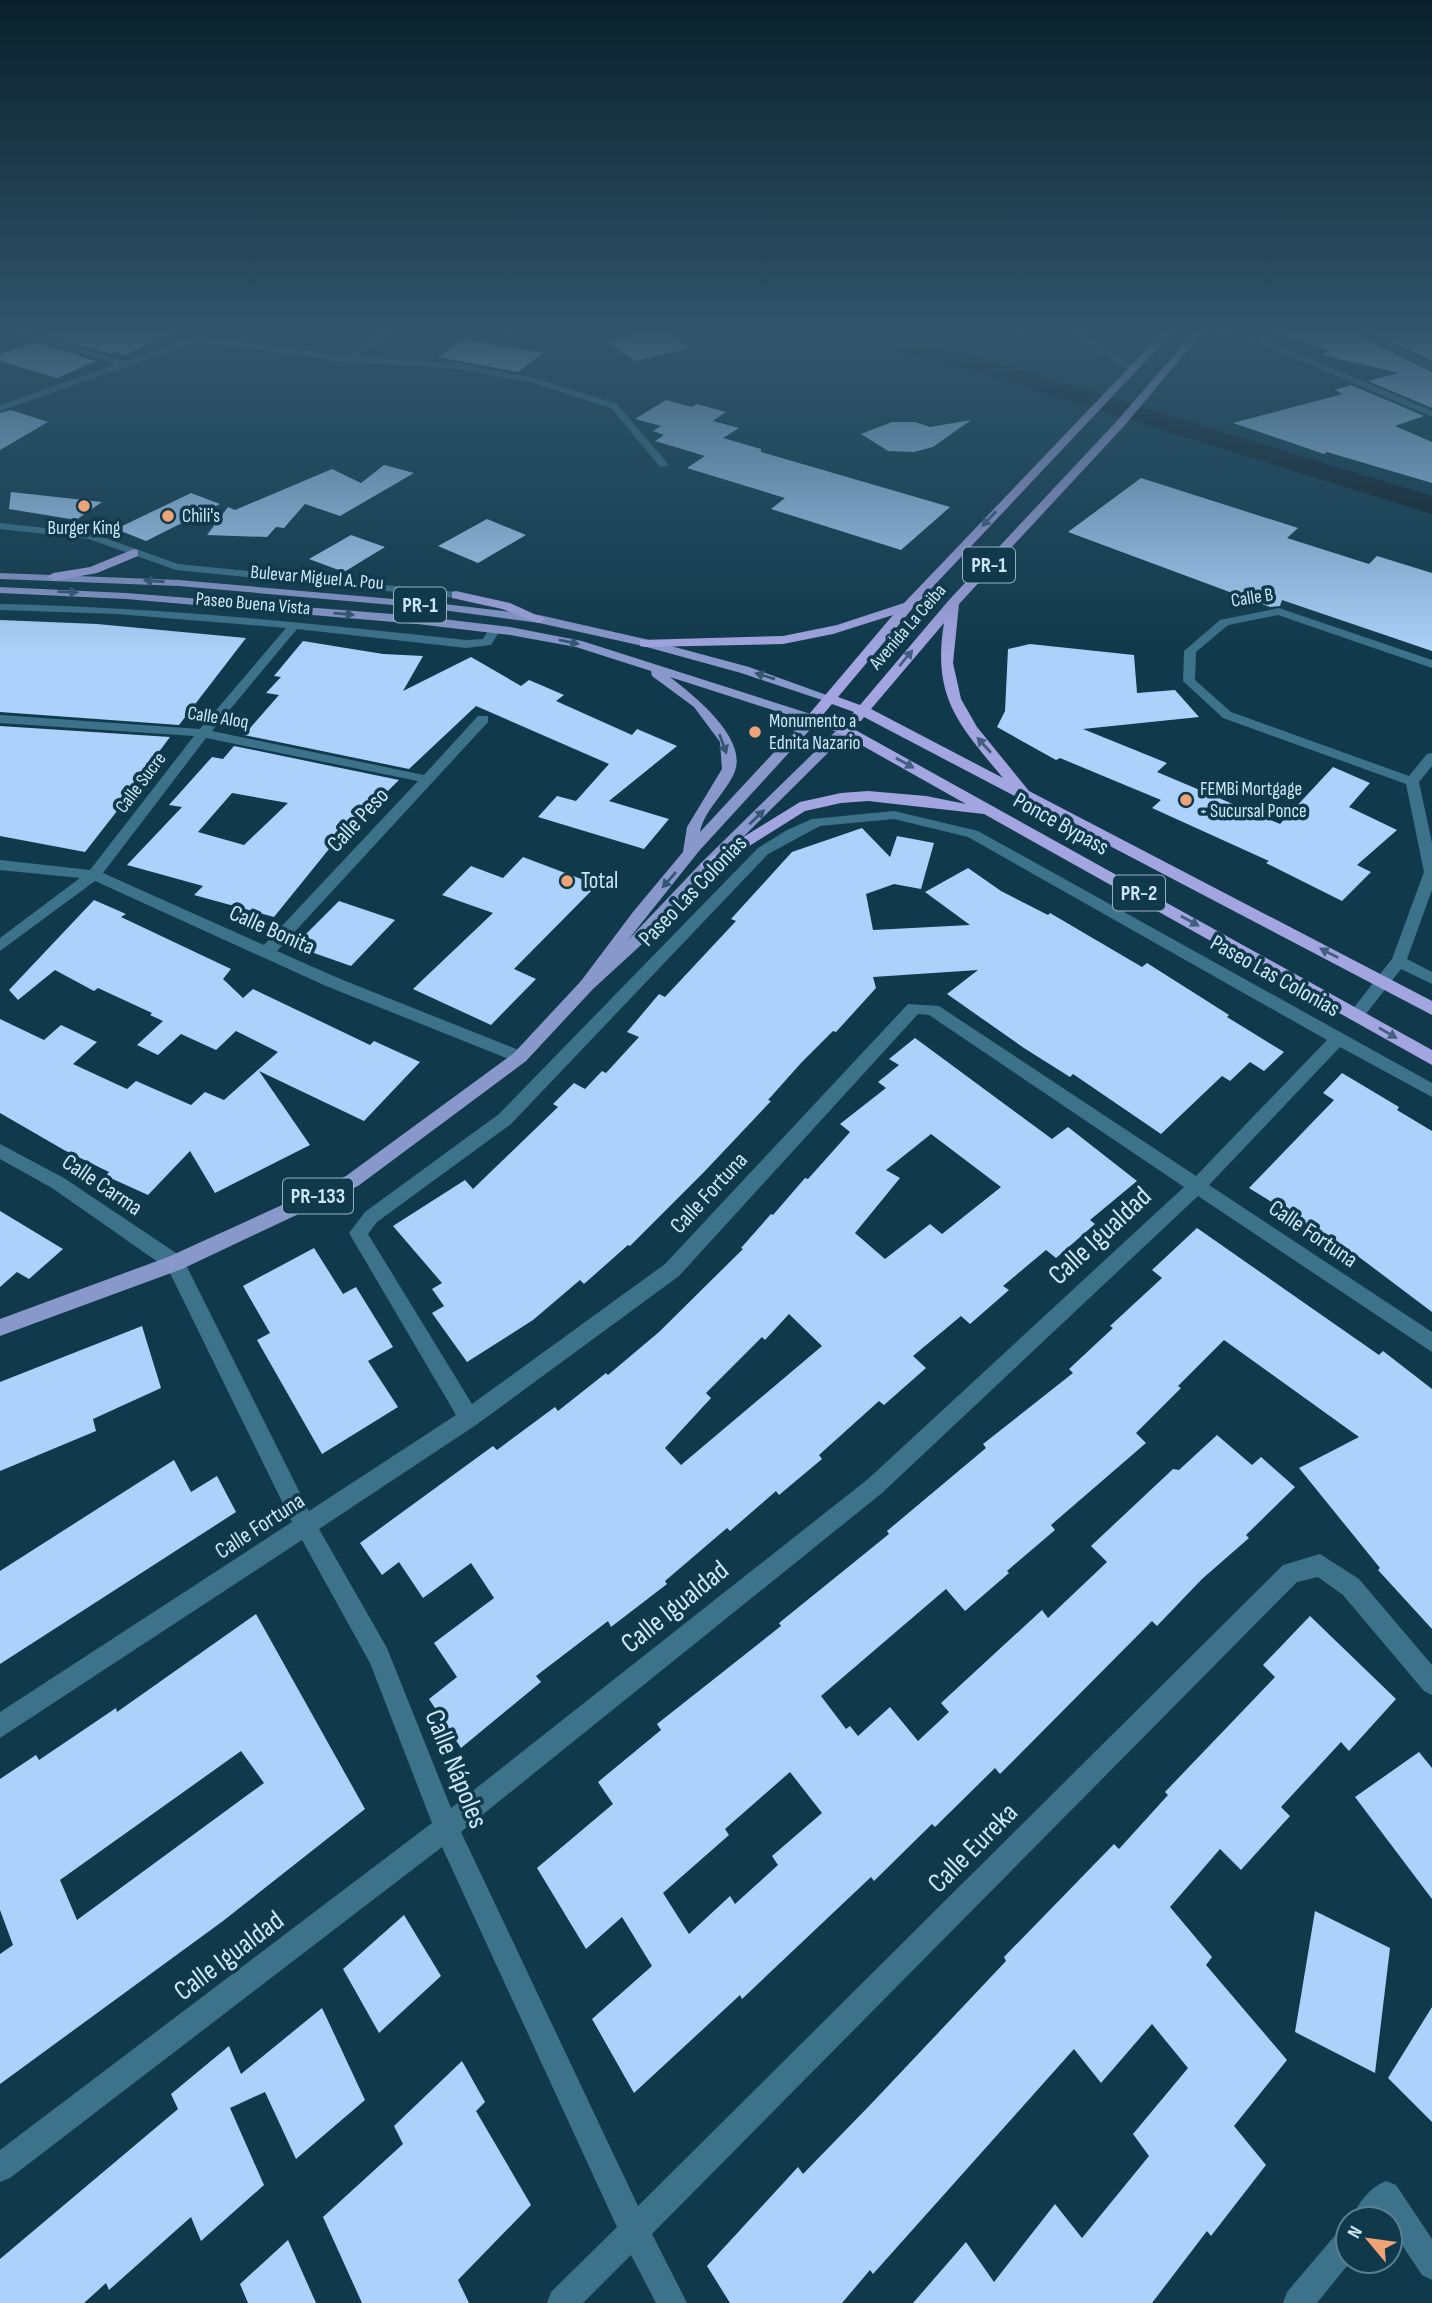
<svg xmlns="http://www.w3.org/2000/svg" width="1432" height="2303" viewBox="0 0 1432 2303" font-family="'Sofia Sans Condensed',sans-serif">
  <rect width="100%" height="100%" fill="#103a4c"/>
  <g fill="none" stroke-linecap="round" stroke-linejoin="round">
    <path fill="#0e1e25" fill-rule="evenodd" d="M838 332H877L996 363 1432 496V514L978 373 842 337Z"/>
  </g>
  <g fill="#acd2fb" fill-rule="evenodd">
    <path d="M59 332H176L124 355 115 352 111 354 48 336Z"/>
    <path d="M649 332H664L689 348 635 361 607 341Z"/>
    <path d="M1289 332H1338L1357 335 1432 372V408L1368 381 1399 373 1322 355 1329 351 1285 335Z"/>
    <path d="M1380 332H1432V361L1374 333Z"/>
    <path d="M462 339 543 353 518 372 438 357Z"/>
    <path d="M35 342 96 361 57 378 0 361V354Z"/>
    <path d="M1351 385 1424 416 1395 426 1432 442V483L1327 452 1324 454 1233 423 1343 394 1335 390Z"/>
    <path d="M666 400 692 407 697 404 726 412 713 421 739 428 723 438 761 449V452L950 507 901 550 771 509 785 498 687 468 705 456 655 441 664 435 653 431 661 426 635 419Z"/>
    <path d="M11 410 48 422 0 450V413Z"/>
    <path d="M971 420 933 447 914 452 888 451 861 434 892 422H915L930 427Z"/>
    <path d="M384 465 414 473 340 516 305 504 284 528 276 527 267 537 207 535 228 507 235 510 332 469 361 483Z"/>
    <path d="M1141 478 1298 528 1287 538 1369 564 1377 556 1432 573V651L1282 600 1280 606 1270 607 1068 532Z"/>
    <path d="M11 492 102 502 76 520 9 509Z"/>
    <path d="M191 493 220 504 146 541 116 529Z"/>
    <path d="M487 519 526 535 478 563 438 546Z"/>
    <path d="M351 535 385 547 344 572 309 559Z"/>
    <path d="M0 620 97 624 246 638 179 725 0 712Z"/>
    <path d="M303 641 383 654 423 656 403 691 471 657 521 686 529 680 564 695 556 701 632 735 637 729 677 746 609 801 669 819 644 849 538 817 557 796 576 801 609 764 476 706 409 769 244 735 279 695 266 693 281 677 274 676Z"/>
    <path d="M1030 644 1134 655 1137 693 1175 690 1199 717 1083 729 1167 763 1157 772 1280 824 1333 767 1370 783 1349 807 1397 830 1357 865 1371 872 1342 901 1266 863 1269 861 1152 808 1161 800 1060 758 1056 760 997 727 1005 711 1008 649Z"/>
    <path d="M0 726 170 737 126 796 128 797 85 852 0 836Z"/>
    <path d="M234 746 399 780 329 849 274 917 194 895 203 886 127 865 182 807 169 805 212 757 223 759ZM232 793 288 803 244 845 198 832Z"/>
    <path d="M862 828 890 857 897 836 934 843 921 889 894 884 866 894 873 930 970 925 925 892 968 868 1001 891 1048 915 1050 913 1142 967 1147 963 1229 1015 1227 1017 1284 1052 1264 1071 1250 1062 1230 1081 1222 1076 1161 1134 1073 1074 1070 1077 1024 1048 947 994 978 970 873 977 876 988 836 1032 833 1031 801 1063 768 1100 771 1101 704 1172 630 1246 628 1245 584 1284 580 1280 533 1320 467 1362 432 1313 444 1306 432 1289 442 1283 393 1226 465 1180 473 1189 558 1107 553 1104 574 1083 585 1089 602 1071 606 1073 639 1037 627 1032 659 994 665 997 736 921 731 919 792 852Z"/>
    <path d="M523 857 597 885 514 969 536 979 491 1025 413 989 493 913 442 895 471 866 503 878Z"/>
    <path d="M94 900 126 914 121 917 231 969 223 979 243 998 253 989 370 1045 374 1041 420 1062 364 1121 259 1071 310 1145 215 1193 190 1151 148 1195 106 1176 109 1172 64 1150 0 1113V1019L44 1040 61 1025 97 1042 73 1064 127 1089 136 1081 191 1105 205 1092 224 1100 278 1052 236 1031 216 1050 181 1034 158 1055 137 1045 163 1021 150 1015 152 1013 98 988 94 991 55 970 18 1000 9 990Z"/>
    <path d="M339 901 395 920 351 966 294 946Z"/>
    <path d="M915 1038 1052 1139 1068 1127 1137 1181 1090 1220 1095 1224 1056 1258 1046 1250 1003 1286 1009 1290 970 1324 961 1316 913 1356 926 1368 884 1405 879 1401 819 1455 822 1459 779 1495 776 1491 730 1531 727 1528 665 1581 667 1584 611 1627 608 1621 536 1676 541 1682 461 1748 429 1699 457 1677 434 1643 494 1598 471 1563 423 1598 399 1562 382 1575 360 1543 493 1446 497 1450 555 1407 558 1411 606 1373 608 1375 659 1332 743 1249 741 1248 771 1214 773 1215 805 1178 808 1179 850 1132 840 1124 886 1088 878 1082 899 1065 889 1059ZM931 1134 1001 1187 942 1234 930 1224 885 1259 855 1233 900 1178 886 1170ZM789 1314 822 1346 681 1465 665 1448 711 1398 706 1393 762 1337 765 1340Z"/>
    <path d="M1342 1073 1399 1107 1397 1110 1432 1131V1312L1355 1254 1249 1188 1334 1100 1323 1093Z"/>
    <path d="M0 1211 63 1249 29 1279 17 1272 0 1287Z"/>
    <path d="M1197 1228 1379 1355 1383 1351 1432 1389V1629L1378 1570 1380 1568 1299 1468 1359 1437 1224 1340 1178 1386 1181 1388 1136 1433 1146 1443 1051 1525 1055 1530 1007 1571 1009 1573 965 1611 946 1589 821 1696 846 1729 850 1726 858 1736 890 1707 918 1741 949 1712 941 1703 1042 1610 1048 1618 1107 1562 1091 1546 1173 1469 1179 1470 1217 1435 1252 1465 1261 1457 1295 1487 1246 1535 1249 1538 1202 1579 1157 1626 1152 1621 1000 1774 995 1768 935 1827 932 1824 874 1881 871 1877 742 1999 740 1995 634 2093 592 2019 652 1966 622 1917 586 1949 537 1868 613 1804 598 1782 661 1730 657 1724 781 1626 779 1623 889 1534 887 1531 986 1448 983 1444 1073 1373 1069 1369 1113 1328 1110 1326 1162 1278 1152 1270ZM790 1772 822 1813 772 1856 778 1865 735 1904 730 1896 689 1934 663 1893 729 1835 725 1829Z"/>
    <path d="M314 1248 343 1294 356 1287 393 1347 368 1361 398 1407 322 1454 257 1340 270 1333 243 1286Z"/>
    <path d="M142 1326 161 1388 93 1419 96 1431 0 1471V1382Z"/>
    <path d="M174 1460 191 1492 217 1476 236 1512 0 1664V1571Z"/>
    <path d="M256 1614 365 1809 223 1921 0 2084V1954L13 1945 0 1910V1779L36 1755 39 1760 116 1708 117 1712ZM241 1751 264 1783 77 1920 60 1880Z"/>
    <path d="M1310 1616 1396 1699 1349 1751 1341 1742 1281 1807 1290 1816 1241 1870 1220 1849 1170 1907 1212 1957 1206 1965 1287 2060 1234 2126 1266 2165 1211 2236 1207 2231 1152 2303H913L966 2242 994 2282 1055 2204 1082 2238 1149 2156 1133 2134 1188 2068 1152 2024 1101 2083 1074 2049 873 2274 870 2270 842 2303H730L707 2266 798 2167 803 2174 871 2104 1006 1961 1004 1957 1114 1844 1119 1849 1168 1795 1165 1792 1275 1677 1263 1665Z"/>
    <path d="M1419 1752 1432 1768V1899L1355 1797Z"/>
    <path d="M1315 1911 1390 1948 1375 2073 1295 2032Z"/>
    <path d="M404 1915 441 1976 379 2033 343 1969Z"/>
    <path d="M1432 2007V2122L1388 2078Z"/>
    <path d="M322 2008 365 2100 296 2159 265 2092 230 2108 264 2185 201 2241 191 2217 109 2290 106 2283 84 2303H0V2259L178 2109 171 2094 229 2046 241 2074Z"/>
    <path d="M462 2061 485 2102 476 2111 531 2205 458 2280 469 2303H362L323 2217 403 2144 394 2126Z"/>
    <path d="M288 2240 316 2303H248L240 2284Z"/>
  </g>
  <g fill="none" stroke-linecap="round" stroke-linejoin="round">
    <g fill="#3d728b" fill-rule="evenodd">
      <path d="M11 332H23L125 361 196 336 345 356 385 332H394L356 357 458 363 538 379 617 404 669 465 660 467 611 408 533 383 458 369 338 361 197 342 0 411V405L116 364Z"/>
      <path d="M1203 332C1221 331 1241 339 1259 337 1268 336 1276 332 1286 332L1267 340 1432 411V417L1257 342Z"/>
      <path d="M1357 332H1367L1432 364V370Z"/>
      <path d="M0 523 91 533 178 564 456 592 462 595 456 598 176 570 89 539 0 529Z"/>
      <path d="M0 604C157 607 311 623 466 640L483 639 491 626H499L501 629 491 645 466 648 297 629 212 731 424 775 478 716H488V722L277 951 338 978 526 1053 528 1057 526 1061H514L326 986 95 881 0 951V938L80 878 0 870V860L90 870 194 736 0 723V715L200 729 286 628 117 614 0 610ZM206 738 418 781 264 945 103 873Z"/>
      <path d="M1279 608 1432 660V668L1278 615 1228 625 1196 652 1195 680 1231 712 1409 776 1427 754 1432 753V766L1419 782 1432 843V890L1407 959 1432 972V984L1401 969 1362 1019 1356 1021 1348 1015 1392 959 1424 872 1406 784 1223 718 1183 681 1184 651 1220 620Z"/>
      <path d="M894 811 978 831 1432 1083V1097L1340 1047 1209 1185 1432 1332V1352L1198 1196 882 1493 461 1832 638 2206 1283 1565 1320 1554 1359 1579 1432 1665V1695L1424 1691 1343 1595 1318 1577 1297 1582 652 2234 687 2303H656L631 2255 583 2303H547L551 2292 617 2227 442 1847 10 2178 0 2182V2150L432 1823 370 1663 302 1540 0 1738V1712L292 1522 168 1269 52 1188 0 1159V1144L64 1178 182 1257 309 1511 456 1415 349 1233 365 1212 499 1114 758 848 787 830 812 819ZM894 819 968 837 1327 1040 1196 1176 939 1006 908 1004 665 1264 472 1404 368 1234 377 1222 511 1124 768 854 820 826ZM918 1014 929 1015 1184 1187 868 1479 451 1808 387 1648 319 1529 476 1425 679 1276Z"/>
      <path d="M1386 2181 1396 2185 1432 2239V2280L1422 2275 1390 2227V2219H1351C1358 2203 1370 2187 1386 2181Z"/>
      <path d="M1348 2227V2261H1351L1317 2303H1283L1287 2292 1338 2232Z"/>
    </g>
    <path fill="#3d728b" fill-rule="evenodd" d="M1073 332H1082L1136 368 1129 370Z"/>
    <g fill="#8998cb" fill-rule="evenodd">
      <path d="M0 573 179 580 427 602 539 615 645 639 749 667 835 698 829 702 825 701 741 673 643 646 539 623 427 608 179 586 0 579Z"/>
      <path d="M0 587 126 593 417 616 510 627 582 641 817 716V722L699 851 628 940 703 861 840 727 845 726 851 730 713 867 641 945 593 989 526 1061 358 1186 182 1269 0 1336V1319L168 1257 346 1176 514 1053 581 981 633 912 683 852 687 827 722 769 720 742 694 707 652 676 651 671 576 647 510 635 417 624 126 599 0 593ZM670 677 804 720 700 832C704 810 727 792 735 771 747 737 693 695 670 677Z"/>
    </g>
    <g fill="#a2a5e0" fill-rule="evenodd">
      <path d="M1163 332H1173L912 609 838 697 860 705 949 600 1116 422 1194 332H1203L1124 426 959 604 953 663 961 699 977 727 1029 791 1432 1001V1015L864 717 861 721H851L849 718 854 712 832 704 821 717 850 727 1432 1050V1065L984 814 868 801 841 803 805 811 714 868H702L700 864 800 802 841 793 868 791 926 796 966 804 840 733 805 719 893 615 833 634 783 644 645 647 640 646V640L783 636 837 625 904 603ZM944 623C932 697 958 724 1003 778L871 709Z"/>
      <path d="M134 549 138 550V556L97 573 53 581 47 577 53 573 90 567Z"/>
      <path d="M456 591 510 603 545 619 539 623 502 609 452 598V592Z"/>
    </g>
  </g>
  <defs><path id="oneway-solid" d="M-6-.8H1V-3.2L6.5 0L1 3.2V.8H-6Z" transform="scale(1.75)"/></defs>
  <g fill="#435f80">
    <use href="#oneway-solid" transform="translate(989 519) rotate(133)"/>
    <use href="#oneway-solid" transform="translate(906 658) rotate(-50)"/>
    <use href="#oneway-solid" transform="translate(984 745) rotate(-132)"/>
    <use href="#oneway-solid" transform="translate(905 763) rotate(29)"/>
    <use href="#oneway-solid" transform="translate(1190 921) rotate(29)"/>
    <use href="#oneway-solid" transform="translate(1329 953) rotate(-153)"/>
    <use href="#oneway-solid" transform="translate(1388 1033) rotate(30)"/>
  </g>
  <g fill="#345672">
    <use href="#oneway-solid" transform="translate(154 581) rotate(-176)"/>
    <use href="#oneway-solid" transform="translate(68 592) rotate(2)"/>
    <use href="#oneway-solid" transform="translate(344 614) rotate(5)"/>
    <use href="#oneway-solid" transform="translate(569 642) rotate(12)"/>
    <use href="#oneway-solid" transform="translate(765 676) rotate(-163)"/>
    <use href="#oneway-solid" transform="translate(723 744) rotate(70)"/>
    <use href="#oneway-solid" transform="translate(757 817) rotate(-44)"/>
    <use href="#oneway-solid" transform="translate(669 880) rotate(131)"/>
  </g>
  <linearGradient id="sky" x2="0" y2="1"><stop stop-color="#09202a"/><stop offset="0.51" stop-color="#31556c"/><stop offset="1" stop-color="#31556c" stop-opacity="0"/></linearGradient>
  <rect width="1432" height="654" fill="url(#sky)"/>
  <g fill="#efa377" stroke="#103a4c" stroke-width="2.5">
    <circle cx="84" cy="506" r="7"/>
    <circle cx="168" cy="516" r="7"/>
    <circle cx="755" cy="732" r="7"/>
    <circle cx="1186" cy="800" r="7"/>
    <circle cx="567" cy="881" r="7"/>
  </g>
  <g text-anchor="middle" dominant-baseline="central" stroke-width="7" stroke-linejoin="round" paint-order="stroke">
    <g font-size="19" fill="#cce7f5" stroke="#103a4c" text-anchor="start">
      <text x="182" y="516">Chili's</text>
      <text x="84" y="528" text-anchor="middle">Burger King</text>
      <text x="769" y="721">Monumento a<tspan x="769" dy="22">Ednita Nazario</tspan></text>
      <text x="1200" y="789">FEMBi Mortgage<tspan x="1200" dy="22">- Sucursal Ponce</tspan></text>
    </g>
    <g font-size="19" fill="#cce7f5" stroke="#103a4c">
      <text transform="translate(317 578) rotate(5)">Bulevar Miguel A. Pou</text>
      <text transform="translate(1252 598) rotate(-9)">Calle B</text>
      <text transform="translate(253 604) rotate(5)">Paseo Buena Vista</text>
      <text transform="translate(908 627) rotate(-49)">Avenida La Ceiba</text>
      <text transform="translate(218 718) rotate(9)">Calle Aloq</text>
      <text transform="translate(141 783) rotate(-53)">Calle Sucre</text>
    </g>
    <g fill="#103a4c" stroke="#94b3c2" stroke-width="2">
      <rect x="963" y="547.5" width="52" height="35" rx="5"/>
      <rect x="394" y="587.5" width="52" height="35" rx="5"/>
      <rect x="1113" y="875.5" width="52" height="35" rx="5"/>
      <rect x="283" y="1178.5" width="70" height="35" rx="5"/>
    </g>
    <g font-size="21" font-weight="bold" fill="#cce7f5">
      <text x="989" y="565">PR-1</text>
      <text x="420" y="605">PR-1</text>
      <text x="1139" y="893">PR-2</text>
      <text x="318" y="1196">PR-133</text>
    </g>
    <g font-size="23" fill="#cce7f5" stroke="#103a4c">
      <text transform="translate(358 820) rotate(-47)">Calle Peso</text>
      <text transform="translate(1061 824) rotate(29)">Ponce Bypass</text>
      <text transform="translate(693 891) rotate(-46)">Paseo Las Colonias</text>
      <text transform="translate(272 930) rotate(24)">Calle Bonita</text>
      <text transform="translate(1275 976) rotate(29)">Paseo Las Colonias</text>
      <text transform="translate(102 1185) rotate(34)">Calle Carma</text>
      <text transform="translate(709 1193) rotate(-47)">Calle Fortuna</text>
      <text transform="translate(1313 1234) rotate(34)">Calle Fortuna</text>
      <text transform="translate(260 1526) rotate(-33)">Calle Fortuna</text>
    </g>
    <g font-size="23" fill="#cce7f5" stroke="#103a4c" text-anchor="start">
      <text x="581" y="881">Total</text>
    </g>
    <g font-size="28" fill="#cce7f5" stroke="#103a4c">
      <text transform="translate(1100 1236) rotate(-43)">Calle Igualdad</text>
      <text transform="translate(675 1607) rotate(-39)">Calle Igualdad</text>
      <text transform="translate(456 1769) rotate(68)">Calle Nápoles</text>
      <text transform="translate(973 1848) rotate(-45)">Calle Eureka</text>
      <text transform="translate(229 1956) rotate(-37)">Calle Igualdad</text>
    </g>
  </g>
  <g transform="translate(1369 2240) rotate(299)"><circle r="33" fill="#103a4c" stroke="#5b7f90" stroke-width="2"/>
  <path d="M0-5L12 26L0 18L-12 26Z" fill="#efa377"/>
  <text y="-10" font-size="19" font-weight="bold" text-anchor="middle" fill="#cce7f5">N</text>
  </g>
</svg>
